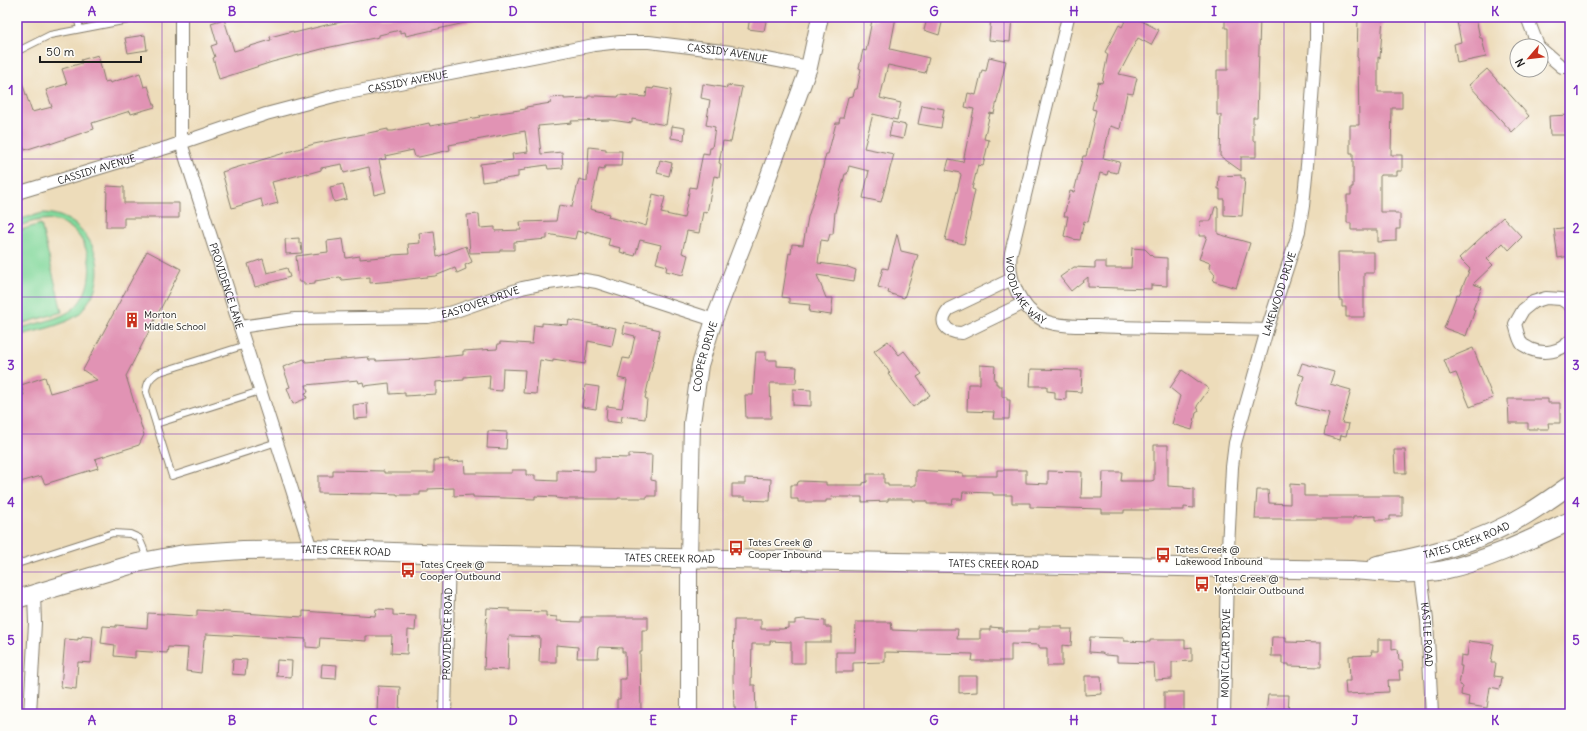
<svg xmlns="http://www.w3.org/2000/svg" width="1587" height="731" viewBox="0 0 1587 731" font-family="Delius,sans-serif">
  <rect width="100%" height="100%" fill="#fdfcf7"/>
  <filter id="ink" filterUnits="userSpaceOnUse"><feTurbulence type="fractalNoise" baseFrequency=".025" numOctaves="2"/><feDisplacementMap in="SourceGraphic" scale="8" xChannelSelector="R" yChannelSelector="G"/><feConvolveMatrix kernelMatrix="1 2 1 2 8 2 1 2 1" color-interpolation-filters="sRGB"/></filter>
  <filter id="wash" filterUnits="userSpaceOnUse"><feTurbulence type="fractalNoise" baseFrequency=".012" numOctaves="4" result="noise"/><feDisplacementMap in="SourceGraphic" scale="16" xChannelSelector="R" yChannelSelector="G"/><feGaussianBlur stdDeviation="0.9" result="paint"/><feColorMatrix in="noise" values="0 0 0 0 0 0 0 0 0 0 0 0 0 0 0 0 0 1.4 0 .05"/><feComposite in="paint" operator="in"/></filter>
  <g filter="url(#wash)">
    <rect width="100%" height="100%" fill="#eddcba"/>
    <g fill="#82d89b" stroke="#4f7a5c">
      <path d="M43 213C85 214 111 261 91 298 87 303 83 311 78 315 63 326 35 331 17 336V329C33 324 62 319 74 308 101 283 92 227 53 220 41 218 28 223 17 227V220Z"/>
      <path d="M41 224 62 312 17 325V231Z"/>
    </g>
    <g id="blocks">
      <g fill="#e193b4">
        <path d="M367 17H473L474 21 406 36 405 32 400 33V30L379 35V37L326 48 272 62 219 79 213 58 215 57 211 46 217 44 211 23 224 19 234 51 271 40 270 37 293 31 294 33 326 25Z"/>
        <path d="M750 17H767L764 31 748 29Z"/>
        <path d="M876 17H896L890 49 929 58 925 73 888 65 880 98 901 103 897 120 873 114 864 148 894 154 881 202 863 198 869 171 849 166 847 174H845L835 212 833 234H830L828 241 821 240 818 263 848 267 856 270 854 281 817 275 826 298H833L831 315 809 312 810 305 789 303V298L782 297 789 253 791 254 792 244 803 245 808 217 820 178 826 154H828L836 123H839L840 118H843L848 97 853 96 855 89H857L861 69 859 68 863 50 866 51 872 20 876 21Z"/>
        <path d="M991 17H1012L1010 42 989 40Z"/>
        <path d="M1127 17H1134L1159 30 1151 45 1138 38 1119 74 1137 78 1133 94 1127 93 1120 129 1110 126 1103 158 1120 162 1117 173 1108 171 1107 175 1100 173 1088 222 1084 221 1080 240 1072 239 1064 236 1068 216H1064L1070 191 1074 192 1083 156H1086L1094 123 1093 122 1096 110 1092 109 1098 82 1102 83 1108 54 1105 52 1119 25 1122 27Z"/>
        <path d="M1225 17H1260L1257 117H1253V141H1256V157H1241V171L1220 156 1221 115H1217V70H1228V28H1225Z"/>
        <path d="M1358 17H1383L1380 58 1378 57V92H1402V108H1392L1391 155H1402V171H1397V175H1380V212H1395V214H1400V229H1396V241L1378 242V230H1351V223H1347V195H1351V187H1353V153H1350V125H1359L1358 58 1357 57Z"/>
        <path d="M1456 17H1475L1476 18 1480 38H1482L1486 57 1457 63 1454 44 1461 42Z"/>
        <path d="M927 19 942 23 939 35 924 30Z"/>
        <path d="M145 35 147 50 128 53 125 38Z"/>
        <path d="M98 55 105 82 109 81 110 83 140 73 144 87 148 86 155 107 131 114 130 111 92 123 94 129 50 144V142L25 150 23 146 17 148V74H19L32 112 52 107 46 90 67 84 62 69 82 63 81 60Z"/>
        <path d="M989 57 1006 61 994 114 990 113 984 139 989 140 983 166 978 165 972 189 975 190 970 213H971L964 244 945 240 961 175 960 173 946 170 949 159 963 162 974 109 965 107 968 93 976 95 982 70 986 71Z"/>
        <path d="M1487 69 1529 116 1512 132 1469 85Z"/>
        <path d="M703 84 727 88V85L742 87 731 142 723 141 719 163 721 164 719 177 714 176 707 213 703 212 699 233 687 231 682 253 688 255 683 275 666 271 667 266 656 263 661 245 640 240 635 256 620 252 621 248 608 245 610 238 586 231V233L577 231 575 239 547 234V239L514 242V250H500V252L470 253 467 215 479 214 480 228 495 227V231L521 230 520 222 556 221 559 205 572 207 579 179 587 181 589 147 606 149V151H622L621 166H605L604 170 599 169 590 209 609 214 608 217 636 224V223L646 226 653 194 665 197 661 213 684 218 690 187 696 188 703 153 709 154 710 148H712L715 127 706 125 710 100 701 98Z"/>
        <path d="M654 87 671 90 666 125 632 119V123L611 120 571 121 572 123 538 126 541 154 562 152 563 168 548 169 547 165 525 168V170L518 171V177L482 182 480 164 513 160 512 154 528 152 525 131 449 145 450 150 419 157H415L413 150 385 156 386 159 379 160 386 192 374 195 369 167 344 173 342 164 321 168V170L307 174V173L272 182 278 203 263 207 261 199 232 208 222 172 314 144 388 129V131H393L429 123 430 126 480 117 479 116 526 109V107L551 103 550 98 564 97V99L588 98V96H597L618 97 619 95 646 97 647 88 653 89Z"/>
        <path d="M922 105 944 109 941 128 918 124Z"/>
        <path d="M1570 115V135H1550L1549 116Z"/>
        <path d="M892 122 906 125 903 139 889 136Z"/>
        <path d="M672 126 685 128 684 140 671 138Z"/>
        <path d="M660 160 672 163 669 176 657 173Z"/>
        <path d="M1241 175V178H1245L1242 216 1224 215V199H1220V189H1218L1219 176Z"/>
        <path d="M343 184 347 199 334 202 330 187Z"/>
        <path d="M107 186 124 187V203H179V218H124V227H106Z"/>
        <path d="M1215 207H1218V234L1250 243 1236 288 1213 281 1215 275 1209 268 1210 263 1199 259 1207 236H1199L1200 221H1211Z"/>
        <path d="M1503 217 1522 237 1509 250 1503 243 1487 259 1493 265 1473 284 1482 287 1473 309 1475 310 1466 336 1444 328 1457 294 1459 295 1470 269 1459 258Z"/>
        <path d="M1570 227V256L1558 258 1554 229Z"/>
        <path d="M434 231 437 257 466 246 472 262 465 265 466 269 457 273 455 268 435 276 393 281 370 283V277L342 280 340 277 315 281V284L304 285V282H299L296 256 328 252 327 241 343 239 346 258 360 256V259L392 256V255L409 254 408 244 420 243 419 233Z"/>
        <path d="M897 234 901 251 918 255 904 298 888 293 889 290 878 287 883 268 888 269Z"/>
        <path d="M299 238V243H301L302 253 286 254 285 239Z"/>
        <path d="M1132 248 1145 249 1153 257 1167 258V286L1151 285V289L1088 287V277L1071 291 1060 277 1074 267 1095 268V262H1106V268H1131Z"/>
        <path d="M147 251 181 269 126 376 144 435 139 445 95 459 98 468 45 484 41 476 17 483V397L24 395 21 385 45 377 50 393 97 380 83 370Z"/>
        <path d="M1338 252H1374V273H1364V317H1346V307H1342V300H1339Z"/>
        <path d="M263 259 267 273 287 268 290 277 255 287 248 264Z"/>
        <path d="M569 320 616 328 612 346 588 341 585 364 553 359V362L540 360 536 394 523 393 525 370 503 369 502 391 489 390 490 375 464 377V380L436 382V394L405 396V393L390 394 389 383 364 386 363 382 359 383 358 380 306 385 308 392 305 393 307 398 293 404 287 388 290 387 283 367 304 359 306 362 368 357 369 360H376V361L417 359 463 355V351L497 349 498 344H500V342L532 344 534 325 542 326V323L568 325Z"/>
        <path d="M625 322 660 330 645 398 647 399 645 419 622 416 621 423 606 421 607 406 622 408 627 380 618 378 623 358 630 359 635 336 623 333Z"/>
        <path d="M888 341 899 355 904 351 922 374 917 377 930 395 913 407 888 374 890 373 874 351Z"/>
        <path d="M1473 348 1493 398 1470 407 1456 373 1450 375 1444 360Z"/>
        <path d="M756 352H766V360H777V366L797 367 796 383H770L771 418H746L745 395H753Z"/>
        <path d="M1302 363 1334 372 1330 384 1351 390 1342 423 1349 424 1346 436 1341 435 1340 440 1324 435 1329 413 1296 405 1304 376 1298 374Z"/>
        <path d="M980 365 995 366 994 380H996V384H998V386H1002V397H1007V400H1010L1009 419H993L994 412 967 411 968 384H980Z"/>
        <path d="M1031 369 1082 370 1081 392 1066 391V400L1055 399V392L1047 391V386H1030Z"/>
        <path d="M1182 370 1209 389 1197 406 1199 411 1196 413 1192 430 1172 424 1180 396 1170 388Z"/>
        <path d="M585 385 599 387 596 409 582 407Z"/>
        <path d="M793 389 811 390V406L793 405Z"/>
        <path d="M1508 399H1548V403H1560V423H1548L1549 429H1528V423H1509Z"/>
        <path d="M367 403 368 418 354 419 353 405Z"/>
        <path d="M488 431 507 432 506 449 487 448Z"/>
        <path d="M1154 445H1168V486L1184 487V488L1194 489V508L1184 507V510H1124V513H1102V509L1030 507V503H1012V495H993V493L963 492 962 499H953L952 504H927V501H913V499H888V501L862 502V497H831L832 500H826V502H798V499H791V485H797L798 482 800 481 824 482H826V485H863V483L867 482V474H884V483H888V486H913V485H916V470L963 473V476H997V470H1026V483L1048 484V471L1082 472 1081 498H1102L1103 472H1122L1121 481H1151L1154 480Z"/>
        <path d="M1394 450H1405L1406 473H1395Z"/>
        <path d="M629 454 652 455 651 480 656 481V496H647V498H618V499H564L556 498 557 497 535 496V499L473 497V495L454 496V488L428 489V492H420V495H397V494L372 493V494L318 493V476H333V470L384 471V473H434V460L449 459V462L464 461 465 473H512V470H526V475H535V480L557 481V470L595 471V457L629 458Z"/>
        <path d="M745 478 771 479 770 501 745 500V497H732V484H745Z"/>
        <path d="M1290 484 1304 485V496H1402V516H1390V520H1376V516L1353 517V519H1255L1257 490H1268L1269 503 1290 504Z"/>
        <path d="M487 608 510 609V611L546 612V616L557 617V621L581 622V617H648V630H642V652H640L641 714H617V699H620V679H626L625 652H622V648L599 647 598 658H577L578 647 556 645V662H539L540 637 509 636 508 670 484 669Z"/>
        <path d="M376 609 393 610V615L416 616 415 631 408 630 407 654 391 653 392 636H366V641L320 638 319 648 306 647V639L206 634V639H204L201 673 186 671 188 648 168 647 167 653 135 651V658L114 656 115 645 101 643 103 626 116 627V625L147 628 148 613 197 616V610L303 617V611L375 616Z"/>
        <path d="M804 619 825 621V627H831V642H805V663H791V642L770 641V644H752L751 685H755L756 714H736L735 707H734L733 678 734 620H761V629H782L788 628V624H795V620Z"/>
        <path d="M856 622H891L892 630 916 631 917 629H958L957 639H980V630H990V627L1002 628V631H1029V629H1039V626H1062V629H1072L1071 646 1062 645V666H1047V648H1039V645L1011 644V661H972L973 654 885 652V662L853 663V672H836V652H855Z"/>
        <path d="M82 636 93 637 91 663 78 662 76 689 61 687 65 639 78 640V638L81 639Z"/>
        <path d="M1090 637 1124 638V641L1150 642V640H1185V648L1192 647V661L1172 662V679L1155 680 1154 663 1117 662V656L1105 655 1102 653 1089 652Z"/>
        <path d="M1272 637H1286V642L1321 643V667L1289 666V664H1282V656H1271Z"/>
        <path d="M1378 639H1392V650L1398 649 1399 660H1402L1403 670H1399L1400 680H1388L1389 692 1346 694 1345 681H1350L1349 656 1372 655 1371 651H1378Z"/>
        <path d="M1469 641 1494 644 1491 663H1496L1494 676 1502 677 1500 689 1490 687 1487 708 1468 705 1469 697 1461 695 1462 686 1459 685 1462 666H1460L1461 655 1467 656Z"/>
        <path d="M233 659 247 660 245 675 232 674Z"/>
        <path d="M277 660 292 661 291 677 276 676Z"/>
        <path d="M322 664 337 665 336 679 321 678Z"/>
        <path d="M959 676H977V692L959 693Z"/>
        <path d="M1085 676H1101L1102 694 1085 695Z"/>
        <path d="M378 686 400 687 399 714H377Z"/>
        <rect x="1164" y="692" width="20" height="22"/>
        <path d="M1268 695H1289L1288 714H1266Z"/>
      </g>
    </g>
  </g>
  <g filter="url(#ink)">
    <use href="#blocks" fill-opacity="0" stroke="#847c6b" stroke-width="1"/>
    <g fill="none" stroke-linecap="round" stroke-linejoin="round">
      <g stroke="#847c6b" stroke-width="8">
        <g id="lane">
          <path d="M77 17 80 29"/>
          <path d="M17 50 22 49 50 35 144 17"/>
          <path d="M246 345 157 373C150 378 147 382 146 392L172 476 277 442"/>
          <path d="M156 424 260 391"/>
          <path d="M17 564 113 533 130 534 139 538 143 547 147 559"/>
        </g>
      </g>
      <g stroke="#847c6b" stroke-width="14">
        <g id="street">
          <path id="s1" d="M181 17V143L311 549"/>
          <path id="s2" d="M1068 17 1011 253C1007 279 1020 309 1045 321 1059 327 1082 326 1097 326 1153 329 1210 328 1267 330"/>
          <path d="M1527 17 1538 46"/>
          <path d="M1541 49 1562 67H1570"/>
          <path id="s3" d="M17 193 169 147 266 114 338 95 594 45 620 42H649L731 52 809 67"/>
          <path d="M1012 279 949 309C937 322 946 333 962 333L1024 303"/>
          <path d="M1570 305 1561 299 1546 298 1533 302 1523 310 1515 324C1517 330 1518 338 1522 344 1524 346 1528 347 1530 349 1544 355 1560 352 1570 341"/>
          <path id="s4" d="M240 327 295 319 428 317 453 312 522 288 541 284 579 279 597 282 714 320"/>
          <path id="s5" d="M1420 566 1427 620 1432 714"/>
          <path d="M30 714 35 623 34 594"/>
          <path id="s6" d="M445 714 449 554"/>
          <path id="s7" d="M1224 714 1227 569 1232 467 1235 443 1267 330 1299 231 1303 206 1308 155 1316 42V17"/>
        </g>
      </g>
      <g stroke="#847c6b" stroke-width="18">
        <g id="secondary">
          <path id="s8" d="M689 714V558L692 423 700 365 714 320 746 237 809 67 820 17"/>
        </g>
      </g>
      <g stroke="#847c6b" stroke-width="20">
        <g id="primary">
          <path id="s9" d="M1377 565C1428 555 1482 542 1527 514 1542 505 1556 495 1570 485"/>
          <path id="s10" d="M17 599 137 563 184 554 243 550 311 549 449 554 1352 570C1382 572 1414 576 1444 570 1489 560 1529 540 1570 521"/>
        </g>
      </g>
      <use href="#lane" stroke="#fff" stroke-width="6"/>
      <use href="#street" stroke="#fff" stroke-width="12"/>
      <use href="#secondary" stroke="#fff" stroke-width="16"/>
      <use href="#primary" stroke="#fff" stroke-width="18"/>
    </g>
  </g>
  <path fill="none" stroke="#7b2cbf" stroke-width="1" stroke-opacity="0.55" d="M162 17V714M303 17V714M443 17V714M583 17V714M723 17V714M864 17V714M1004 17V714M1144 17V714M1284 17V714M1425 17V714M17 159H1570M17 297H1570M17 434H1570M17 572H1570"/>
  <defs>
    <g id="building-bare" transform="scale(1.2)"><path d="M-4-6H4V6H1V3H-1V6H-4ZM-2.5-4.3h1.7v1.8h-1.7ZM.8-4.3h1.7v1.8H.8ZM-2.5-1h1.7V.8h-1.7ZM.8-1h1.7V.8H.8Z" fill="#c8321e" stroke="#fdfcf7" stroke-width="2.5" paint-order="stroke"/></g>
    <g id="bus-bare" transform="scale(1.2)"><path d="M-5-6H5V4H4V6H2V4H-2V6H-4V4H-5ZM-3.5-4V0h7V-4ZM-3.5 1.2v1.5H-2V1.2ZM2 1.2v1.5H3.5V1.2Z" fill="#c8321e" stroke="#fdfcf7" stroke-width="2.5" paint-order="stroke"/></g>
  </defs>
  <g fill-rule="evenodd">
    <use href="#building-bare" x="132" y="320"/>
    <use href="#bus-bare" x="736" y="548"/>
    <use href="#bus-bare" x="1163" y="555"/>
    <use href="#bus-bare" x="408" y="570"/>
    <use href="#bus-bare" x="1202" y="584"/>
  </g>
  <g text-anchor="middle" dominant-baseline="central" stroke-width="3" stroke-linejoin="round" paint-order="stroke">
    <g font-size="10" fill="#1c1c1c" stroke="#fdfcf7">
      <text stroke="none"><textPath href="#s3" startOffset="731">CASSIDY AVENUE</textPath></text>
      <text stroke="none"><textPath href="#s3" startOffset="407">CASSIDY AVENUE</textPath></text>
      <text stroke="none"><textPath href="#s3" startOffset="83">CASSIDY AVENUE</textPath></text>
      <text stroke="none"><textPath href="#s1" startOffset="276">PROVIDENCE LANE</textPath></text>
      <text stroke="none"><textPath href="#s2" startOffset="285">WOODLAKE WAY</textPath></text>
      <text stroke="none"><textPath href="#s7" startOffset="427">LAKEWOOD DRIVE</textPath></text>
      <text stroke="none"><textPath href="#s4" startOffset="243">EASTOVER DRIVE</textPath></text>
      <text stroke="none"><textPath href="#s8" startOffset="359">COOPER DRIVE</textPath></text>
      <text stroke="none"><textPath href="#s9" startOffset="93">TATES CREEK ROAD</textPath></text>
      <text stroke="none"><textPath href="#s10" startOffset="335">TATES CREEK ROAD</textPath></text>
      <text stroke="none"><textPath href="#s10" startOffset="659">TATES CREEK ROAD</textPath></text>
      <text stroke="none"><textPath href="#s10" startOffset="983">TATES CREEK ROAD</textPath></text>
      <text stroke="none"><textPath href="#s6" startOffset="80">PROVIDENCE ROAD</textPath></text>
      <text stroke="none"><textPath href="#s5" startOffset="69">KASTLE ROAD</textPath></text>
      <text stroke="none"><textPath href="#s7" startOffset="61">MONTCLAIR DRIVE</textPath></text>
    </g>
    <g font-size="10" fill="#1c1c1c" stroke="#fdfcf7" text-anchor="start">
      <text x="144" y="314">Morton<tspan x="144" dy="12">Middle School</tspan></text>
      <text x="748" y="542">Tates Creek @<tspan x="748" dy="12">Cooper Inbound</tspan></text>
      <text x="1175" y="549">Tates Creek @<tspan x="1175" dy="12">Lakewood Inbound</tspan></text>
      <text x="420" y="564">Tates Creek @<tspan x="420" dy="12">Cooper Outbound</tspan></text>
      <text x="1214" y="578">Tates Creek @<tspan x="1214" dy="12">Montclair Outbound</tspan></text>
    </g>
  </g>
  <rect width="1587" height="731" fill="none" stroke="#fdfcf7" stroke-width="44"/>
  <g transform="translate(1529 58) rotate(242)"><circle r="19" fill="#fdfcf7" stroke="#a3a29f"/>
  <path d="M0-3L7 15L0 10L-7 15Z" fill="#c8321e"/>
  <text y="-6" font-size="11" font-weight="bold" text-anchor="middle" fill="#1c1c1c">N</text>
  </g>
  <path d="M40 56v6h101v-6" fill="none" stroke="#1c1c1c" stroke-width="2"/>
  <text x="46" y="56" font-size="12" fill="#1c1c1c" stroke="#fdfcf7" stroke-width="3" paint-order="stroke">50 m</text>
  <rect x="22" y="22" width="1543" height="687" fill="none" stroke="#7b2cbf" stroke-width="1.5"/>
  <g font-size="13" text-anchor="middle" font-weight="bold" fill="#7b2cbf">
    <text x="92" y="16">A</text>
    <text x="232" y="16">B</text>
    <text x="373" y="16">C</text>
    <text x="513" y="16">D</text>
    <text x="653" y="16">E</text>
    <text x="794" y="16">F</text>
    <text x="934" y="16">G</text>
    <text x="1074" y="16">H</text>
    <text x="1214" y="16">I</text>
    <text x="1355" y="16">J</text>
    <text x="1495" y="16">K</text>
    <text x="11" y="95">1</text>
    <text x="1576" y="95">1</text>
    <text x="11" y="233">2</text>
    <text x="1576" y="233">2</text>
    <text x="11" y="370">3</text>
    <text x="1576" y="370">3</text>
    <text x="11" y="507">4</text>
    <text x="1576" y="507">4</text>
    <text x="11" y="645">5</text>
    <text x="1576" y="645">5</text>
    <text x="92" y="725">A</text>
    <text x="232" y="725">B</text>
    <text x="373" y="725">C</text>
    <text x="513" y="725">D</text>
    <text x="653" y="725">E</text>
    <text x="794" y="725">F</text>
    <text x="934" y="725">G</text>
    <text x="1074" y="725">H</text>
    <text x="1214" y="725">I</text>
    <text x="1355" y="725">J</text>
    <text x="1495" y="725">K</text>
  </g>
</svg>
